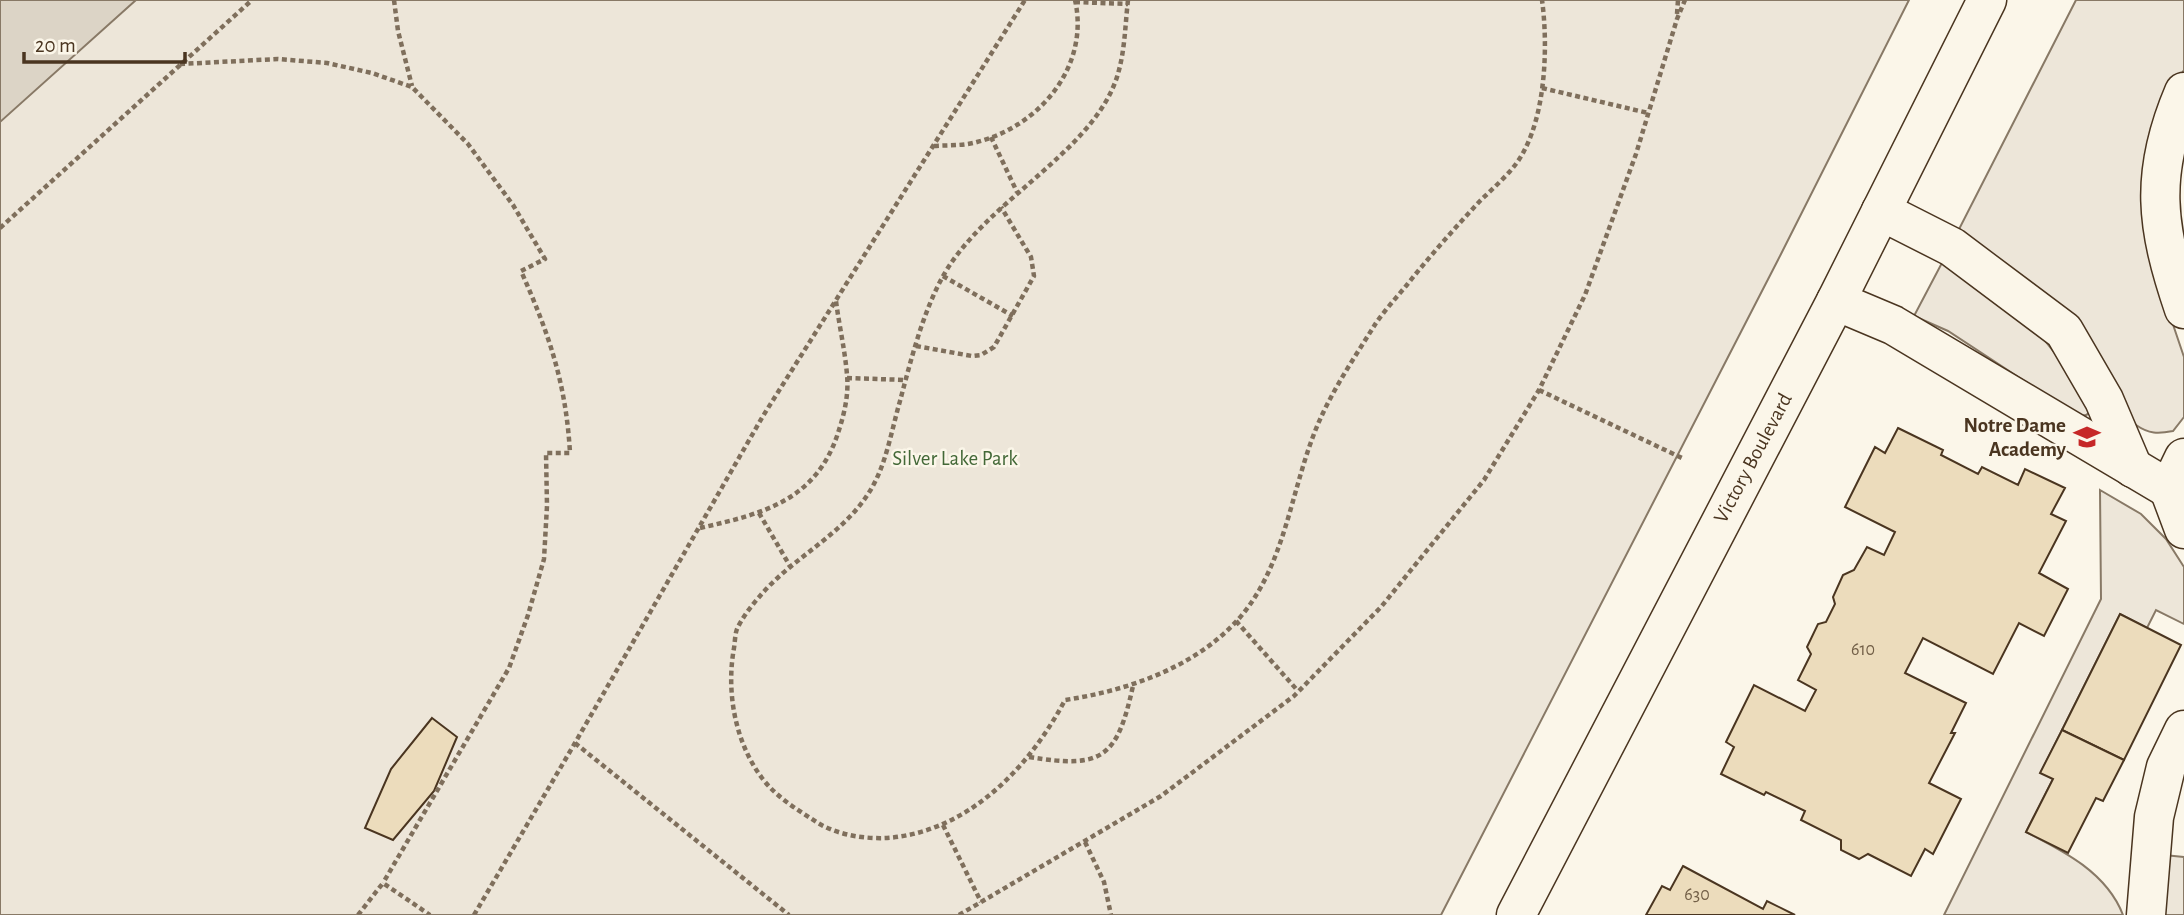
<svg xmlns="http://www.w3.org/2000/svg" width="2184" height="915" viewBox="0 0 2184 915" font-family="'Alegreya Sans',sans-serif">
  <rect width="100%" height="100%" fill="#fbf6e9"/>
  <g fill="#ede6d9" stroke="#887966" stroke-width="2">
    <path d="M0 0H1909L1781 254 1441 915H0Z"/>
    <path d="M2076 0H2184V70L2173 85 2160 286 2184 357V417L2173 431C2158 434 2149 434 2136 425L1955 237Z"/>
    <path d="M1944 259 2042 337 2061 361 2090 412C2084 419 2077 414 2070 411L1948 331 1914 316Z"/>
    <path d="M2100 490 2141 514 2166 539 2184 567V624L2156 610 2147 628 2120 614 2041 772 2053 779 2026 832C2064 851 2107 873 2123 915H1944L2101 599Z"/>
    <path d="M2164 855 2184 857V915H2158Z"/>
  </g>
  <path fill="#dcd4c6" stroke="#887966" stroke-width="2" d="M0 0H136L0 122Z"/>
  <g fill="#ecdcbc" stroke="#4a3520" stroke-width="2">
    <path d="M1898 428 1943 450 1941 455 1978 474 1982 467 2018 485 2025 469 2065 488 2051 514 2066 521 2039 573 2068 589 2044 636 2019 623 1993 674 1923 638 1905 673 1966 703 1951 733H1955L1929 783 1961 799 1933 854 1925 849 1911 876 1868 854 1859 859 1841 850V840L1801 820 1805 811 1766 792 1764 795 1721 774 1734 747 1726 742 1754 685 1805 711 1816 690 1798 680 1811 654 1807 647 1818 624 1826 622 1835 604 1833 597 1843 575 1854 570 1867 547 1884 555 1895 532 1845 507 1875 447 1885 453Z"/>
    <path d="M2120 614 2181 645 2124 760 2062 730Z"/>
    <path d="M432 718 457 737 434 791 393 840 365 828 391 769Z"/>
    <path d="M2062 730 2124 760 2103 801 2096 798 2068 853 2026 832 2053 779 2040 773Z"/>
    <path d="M1683 866 1763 909 1767 901 1795 915H1646L1662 886 1670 890Z"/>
  </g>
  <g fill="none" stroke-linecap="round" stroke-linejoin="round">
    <g stroke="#4a3520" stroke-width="41">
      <g id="minor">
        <path d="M2184 92C2149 174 2156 227 2184 309"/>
        <path d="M1881 211 1952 247 2064 331 2104 400 2133 468"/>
        <path d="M1836 301 1893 325 2169 489"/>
        <path d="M2184 458 2169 489 2184 529"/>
        <path d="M2146 915 2154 817 2166 767 2184 730"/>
      </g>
    </g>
    <g stroke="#4a3520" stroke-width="41">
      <path id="major" d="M1516 915 1836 301 1987 0"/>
    </g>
    <g stroke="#7f6f5c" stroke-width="4.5" stroke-dasharray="5 3.5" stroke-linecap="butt">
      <path d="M394 0 398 31 412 86"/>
      <path d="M1128 0C1125 26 1125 52 1117 77 1092 154 983 202 942 278 922 315 911 360 900 401 891 432 886 467 868 494 841 536 792 558 760 596 752 605 742 618 737 629 735 634 735 642 734 648 726 692 735 742 762 778 777 798 798 810 818 823 838 835 864 839 887 838 968 832 1029 768 1065 700 1131 690 1203 665 1246 610 1287 556 1292 485 1318 424 1333 389 1356 355 1376 323 1385 310 1396 298 1406 286 1429 257 1454 229 1479 202 1495 186 1514 171 1524 151 1546 110 1548 44 1542 0"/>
      <path d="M1075 2 1128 4"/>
      <path d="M1677 14 1678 0"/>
      <path d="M180 64 278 59 327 63 372 73 412 87 468 144 513 205 545 259 521 271C549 334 566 383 570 453H546L547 506 544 559 528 615 509 668 383 883"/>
      <path d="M1542 88 1648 113"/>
      <path d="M991 137 1017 192"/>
      <path d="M934 146C948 145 963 146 977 142 1040 126 1090 66 1075 0"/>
      <path d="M0 228 252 0"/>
      <path d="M943 276 1013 316"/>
      <path d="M916 346 972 356 981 355 994 347 1034 276 1031 257 1001 207"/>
      <path d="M847 378 906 380"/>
      <path d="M1539 390 1684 459"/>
      <path d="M759 513 790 566"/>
      <path d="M700 528C762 514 816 501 838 433 844 415 849 395 847 375 845 350 839 325 836 301"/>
      <path d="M1236 621 1298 691"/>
      <path d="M575 743 789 915"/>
      <path d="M1029 757C1103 769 1117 758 1133 686"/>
      <path d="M943 825 981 902"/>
      <path d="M1085 842 1104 882 1111 915"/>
      <path d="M358 915 383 883 430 915"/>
      <path d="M474 915 575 743 763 416 1025 0"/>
      <path d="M959 915 1161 796 1294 696 1381 607 1484 480 1539 390 1585 295 1636 154 1677 19 1685 0"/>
    </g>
    <use href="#minor" stroke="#fbf6e9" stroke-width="38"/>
    <use href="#major" stroke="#fbf6e9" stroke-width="38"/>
  </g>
  <defs>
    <g id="school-bare" transform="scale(2.1)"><path d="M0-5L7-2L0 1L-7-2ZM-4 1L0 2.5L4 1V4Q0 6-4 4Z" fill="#c62828" stroke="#fbf6e9" stroke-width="2.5" paint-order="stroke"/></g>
  </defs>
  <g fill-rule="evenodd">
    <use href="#school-bare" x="2087" y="437"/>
  </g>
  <g text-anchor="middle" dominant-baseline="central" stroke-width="5" stroke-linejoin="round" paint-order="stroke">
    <g font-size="18" fill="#725f47">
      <text x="1863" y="650">610</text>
      <text x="1697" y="895">630</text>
    </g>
    <g font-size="21" font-weight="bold" fill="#4a3520" stroke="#fbf6e9" text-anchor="end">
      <text x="2066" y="425">Notre Dame<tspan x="2066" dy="24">Academy</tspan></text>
    </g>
    <g font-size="21" fill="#436837" stroke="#fbf6e9">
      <text x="955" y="458">Silver Lake Park</text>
    </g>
    <g font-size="21" fill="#4a3520" stroke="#fbf6e9">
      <text transform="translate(1753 458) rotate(-62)">Victory Boulevard</text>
    </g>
  </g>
  <path d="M24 52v10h161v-10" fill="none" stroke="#4a3520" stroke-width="3.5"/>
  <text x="35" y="52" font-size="21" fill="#4a3520" stroke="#fbf6e9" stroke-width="5" paint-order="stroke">20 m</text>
</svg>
